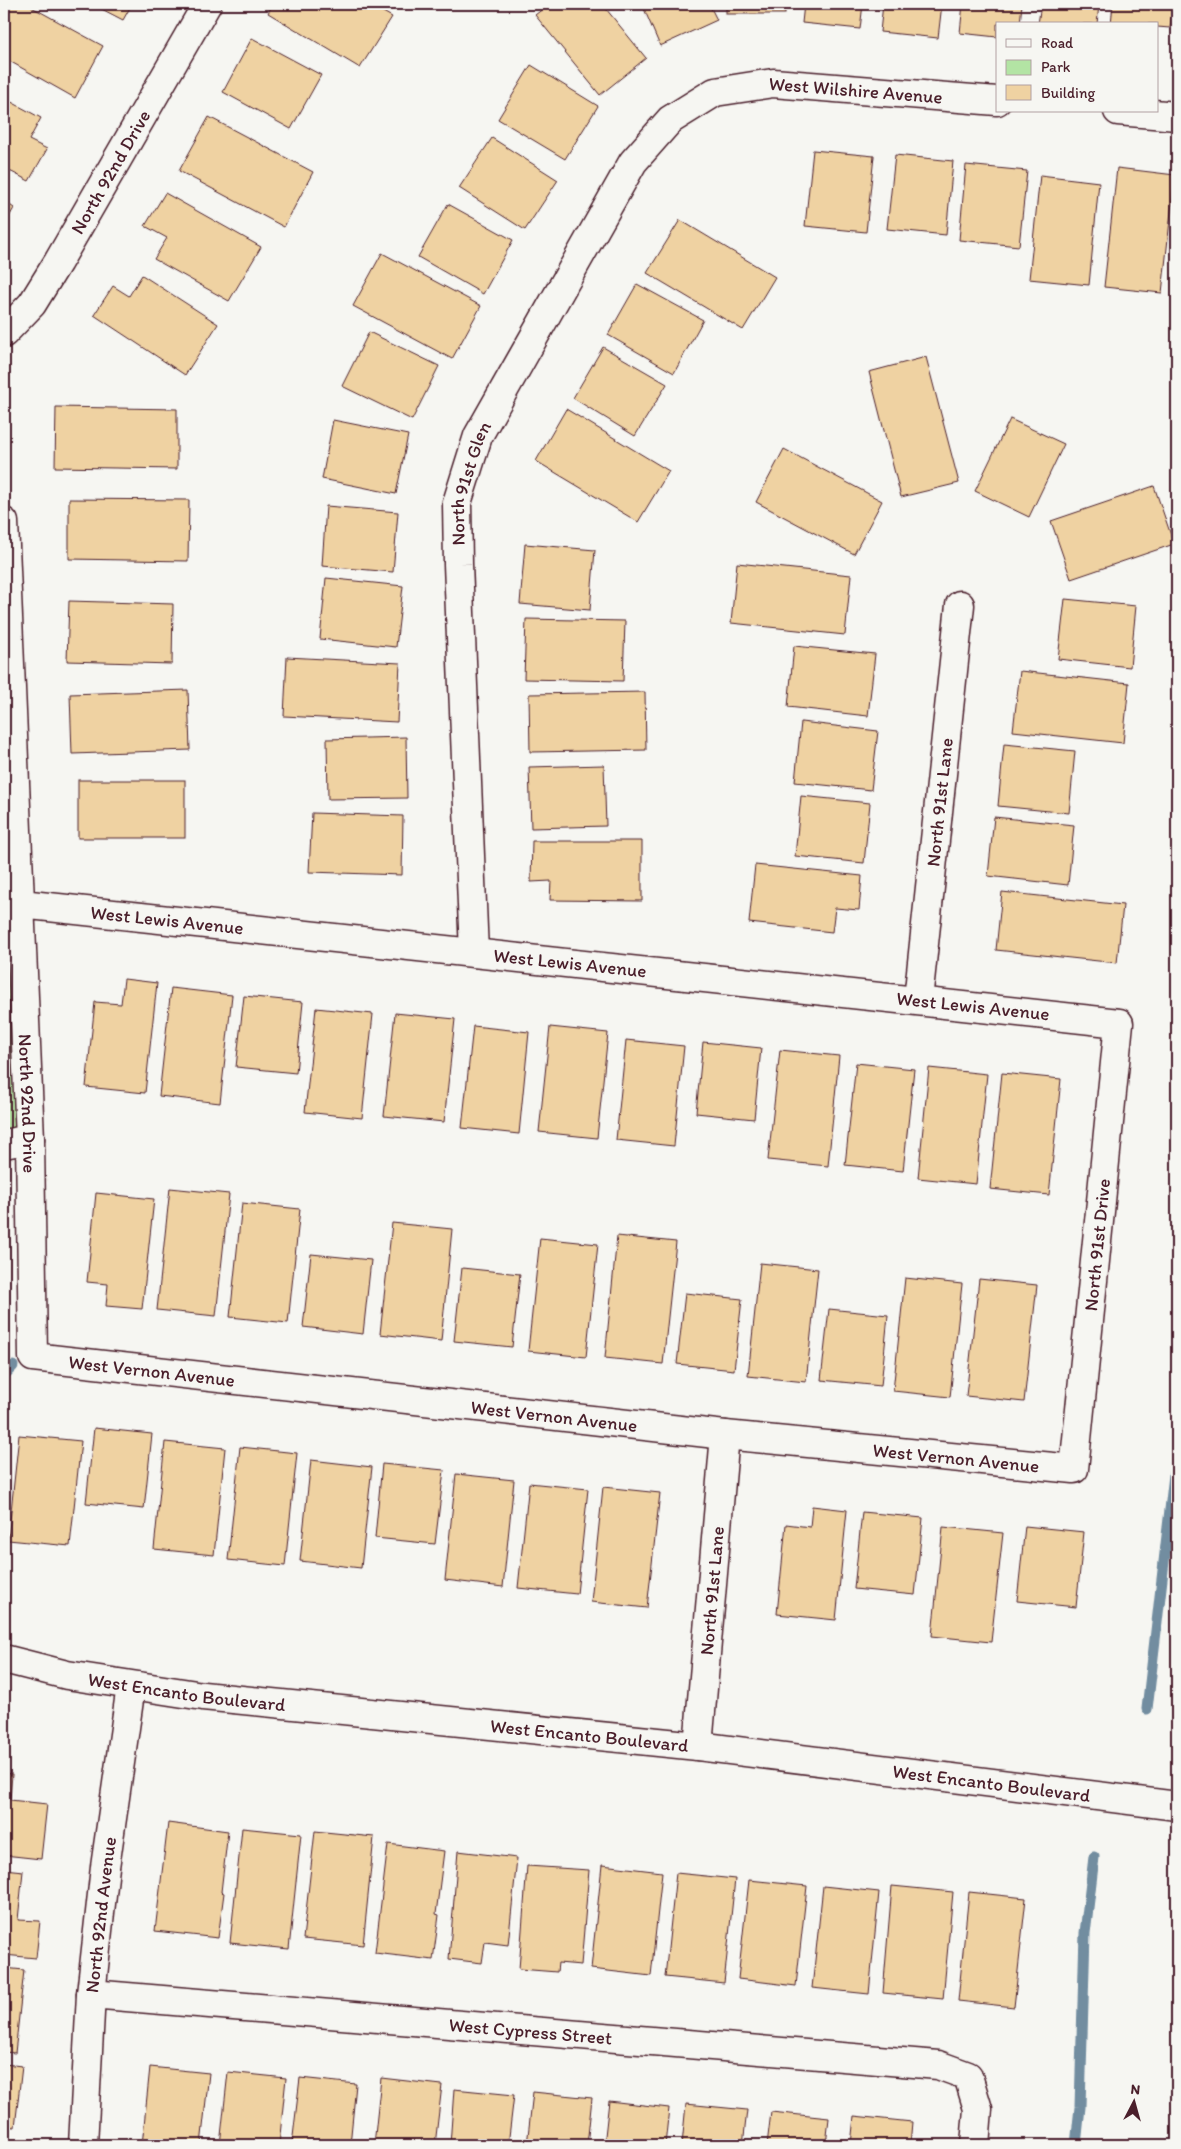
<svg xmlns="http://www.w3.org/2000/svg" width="1181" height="2149" viewBox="0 0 1181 2149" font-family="Itim,sans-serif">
  <rect width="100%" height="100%" fill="#f6f6f2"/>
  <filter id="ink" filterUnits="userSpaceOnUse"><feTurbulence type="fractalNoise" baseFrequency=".02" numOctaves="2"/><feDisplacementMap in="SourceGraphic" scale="10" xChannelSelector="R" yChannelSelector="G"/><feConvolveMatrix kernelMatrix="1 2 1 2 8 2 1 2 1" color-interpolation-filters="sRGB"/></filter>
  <g filter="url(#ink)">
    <path fill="#b3e4a4" stroke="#7e8268" d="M4 522 30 1139 4 1144Z"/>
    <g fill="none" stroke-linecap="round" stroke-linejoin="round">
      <g stroke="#728da0" stroke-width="11">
        <path d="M4 1375 13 1366"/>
        <path d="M1147 1709 1177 1449"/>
        <path d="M1076 2145 1080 2107 1085 1933 1094 1857"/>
      </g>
    </g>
    <g fill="#efd2a2" stroke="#4a1f2b">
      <path d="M4 4H26L103 46 75 98 4 58Z"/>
      <path d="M92 4H132L123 20Z"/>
      <path d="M273 4H369L392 17 360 68 268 13Z"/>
      <path d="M549 4H602L646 58 600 95 535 15Z"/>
      <path d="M642 4H709L717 20 660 46Z"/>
      <rect x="726" y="4" width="59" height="10"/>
      <path d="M804 4H863L860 29 802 23Z"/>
      <path d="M883 4H942L938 38 880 32Z"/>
      <path d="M963 4H1022L1020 24H997V37L960 33Z"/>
      <path d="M1041 4H1099L1097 24H1038Z"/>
      <path d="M1113 4H1173L1170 28 1157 27V24H1111Z"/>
      <path d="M252 38 321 75 291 129 223 92Z"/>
      <path d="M531 65 598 106 565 159 498 119Z"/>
      <path d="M4 98 41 118 29 140 47 149 29 181 4 168Z"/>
      <path d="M209 117 313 172 284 227 179 171Z"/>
      <path d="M492 138 558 180 525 230 459 188Z"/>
      <path d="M813 150 874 156 866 232 805 226Z"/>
      <path d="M895 155 953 161 946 235 887 229Z"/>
      <path d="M966 165 1027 171 1019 246 959 240Z"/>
      <path d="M1117 168 1175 175 1162 293 1104 287Z"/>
      <path d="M1040 175 1099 182 1089 285 1029 279Z"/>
      <path d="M165 193 261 247 229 301 154 259 167 238 145 226Z"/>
      <path d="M4 201 14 208 4 226Z"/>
      <path d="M448 204 513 240 483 294 418 257Z"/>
      <path d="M680 220 775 277 743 330 647 273Z"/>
      <path d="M382 253 481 306 452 359 353 306Z"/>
      <path d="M142 275 218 324 185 375 94 315 113 286 129 296Z"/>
      <path d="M637 284 703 320 674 373 608 335Z"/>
      <path d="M369 332 439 366 412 420 342 386Z"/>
      <path d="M603 347 667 384 635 436 573 398Z"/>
      <path d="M926 357 959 483 901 497 869 372Z"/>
      <path d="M56 407 177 409V469L55 467Z"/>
      <path d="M566 409 669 471 638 522 536 461Z"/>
      <path d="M1010 419 1064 444 1029 517 975 491Z"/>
      <path d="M333 420 408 435 396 494 322 479Z"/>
      <path d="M784 449 882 501 854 554 756 502Z"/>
      <path d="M1154 486 1174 544 1071 579 1051 521Z"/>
      <path d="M69 499 189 500 188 561 69 559Z"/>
      <path d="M326 506 398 512 393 572 322 566Z"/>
      <path d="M525 544 595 550 590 610 520 604Z"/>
      <path d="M737 563 851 575 845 635 731 623Z"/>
      <path d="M326 578 403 586 396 647 320 639Z"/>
      <path d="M1065 599 1136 606 1130 667 1058 659Z"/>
      <path d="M69 601 173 604 172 664 67 661Z"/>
      <path d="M526 619 625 621 623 681 524 679Z"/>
      <path d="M794 646 875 654 868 716 788 707Z"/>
      <path d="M287 657 400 663 397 722 284 716Z"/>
      <path d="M1020 671 1129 683 1123 743 1013 731Z"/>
      <path d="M188 690 190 750 72 754 70 694Z"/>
      <path d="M645 692 646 750 530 752 529 694Z"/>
      <path d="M801 722 878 731 871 790 795 782Z"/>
      <path d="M406 737 407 798 328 799 327 739Z"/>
      <path d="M1004 744 1075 751 1069 813 998 806Z"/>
      <path d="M604 765 606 826 531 828 529 767Z"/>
      <rect x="78" y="780" width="107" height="58"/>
      <path d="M801 796 870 803 864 863 795 856Z"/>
      <path d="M312 813 403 816 402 875 309 872Z"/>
      <path d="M994 817 1074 825 1068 885 988 876Z"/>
      <path d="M532 841H642V901L550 900 551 881 531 882Z"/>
      <path d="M755 865 862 876 859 910 835 908 832 932 749 923Z"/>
      <path d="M1002 892 1123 905 1117 963 996 950Z"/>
      <path d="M124 979 157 983 145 1093 86 1087 95 1002 121 1004Z"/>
      <path d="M171 988 232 995 220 1103 159 1096Z"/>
      <path d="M244 996 303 1002 296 1073 236 1067Z"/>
      <path d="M316 1008 373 1014 362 1118 305 1112Z"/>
      <path d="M395 1013 455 1019 444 1122 384 1116Z"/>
      <path d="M473 1026 529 1032 519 1134 462 1128Z"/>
      <path d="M550 1027 608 1033 597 1138 539 1132Z"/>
      <path d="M626 1040 684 1046 674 1146 616 1140Z"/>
      <path d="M703 1042 761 1048 754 1119 696 1113Z"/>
      <path d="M780 1050 839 1056 828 1166 768 1160Z"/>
      <path d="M856 1063 914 1069 903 1171 845 1165Z"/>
      <path d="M929 1068 987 1074 976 1184 918 1178Z"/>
      <path d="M1002 1073 1061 1079 1049 1195 990 1189Z"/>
      <path d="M170 1188 229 1194 216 1316 157 1310Z"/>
      <path d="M96 1193 154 1199 142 1309 106 1306 108 1284 87 1282Z"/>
      <path d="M242 1203 300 1209 288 1323 230 1317Z"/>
      <path d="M392 1223 452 1229 441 1341 380 1334Z"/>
      <path d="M617 1236 676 1242 663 1364 605 1358Z"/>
      <path d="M540 1238 598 1244 586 1357 528 1351Z"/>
      <path d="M311 1254 371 1260 363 1334 303 1327Z"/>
      <path d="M760 1263 818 1269 806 1382 748 1376Z"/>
      <path d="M462 1268 520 1274 512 1347 454 1341Z"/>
      <path d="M905 1278 962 1284 950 1397 893 1391Z"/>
      <path d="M979 1279 1037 1285 1024 1402 966 1396Z"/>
      <path d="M685 1293 742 1299 734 1370 677 1364Z"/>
      <path d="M829 1309 888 1315 881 1386 821 1380Z"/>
      <path d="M94 1428 152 1434 144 1509 86 1503Z"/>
      <path d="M19 1435 81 1441 70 1546 8 1540Z"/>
      <path d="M165 1442 225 1448 214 1555 154 1549Z"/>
      <path d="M240 1447 297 1453 285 1566 228 1560Z"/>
      <path d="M311 1460 372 1467 361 1568 300 1561Z"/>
      <path d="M382 1464 444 1470 435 1544 375 1538Z"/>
      <path d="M456 1474 514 1480 503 1587 445 1580Z"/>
      <path d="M529 1483 588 1489 577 1594 518 1588Z"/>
      <path d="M603 1487 660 1493 647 1608 591 1602Z"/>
      <path d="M812 1506 847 1510 836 1620 777 1614 786 1524 810 1527Z"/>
      <path d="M862 1512 923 1518 915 1595 854 1589Z"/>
      <path d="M1025 1526 1084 1532 1076 1607 1017 1601Z"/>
      <path d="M943 1527 1003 1533 991 1642 932 1636Z"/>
      <path d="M4 1773 12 1774 10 1800 47 1804 41 1859 4 1855Z"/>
      <path d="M168 1823 228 1831 221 1892 224 1893 218 1938 155 1931Z"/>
      <path d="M242 1828 301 1834 289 1949 230 1943Z"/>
      <path d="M315 1831 374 1837 363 1945 303 1939Z"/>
      <path d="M388 1844 444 1851 436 1914 439 1915 433 1960 375 1953Z"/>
      <path d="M458 1851 517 1858 508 1945 485 1942 482 1963 449 1959Z"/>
      <path d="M602 1865 662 1872 651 1976 591 1969Z"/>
      <path d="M527 1866 589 1870 581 1965 558 1963 557 1972 519 1969Z"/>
      <path d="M4 1869 23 1871 18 1920 40 1921 36 1958 4 1955Z"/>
      <path d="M676 1873 735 1879 724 1983 665 1977Z"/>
      <path d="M749 1880 807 1886 796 1986 738 1979Z"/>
      <path d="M823 1886 879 1892 869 1994 812 1988Z"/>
      <path d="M892 1886 953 1892 943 1999 883 1993Z"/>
      <path d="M969 1892 1026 1898 1014 2007 958 2001Z"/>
      <path d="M4 1968 24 1970 15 2053 4 2052Z"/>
      <path d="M4 2064 22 2066 15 2127 4 2126Z"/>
      <path d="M150 2067 209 2073 201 2145H142Z"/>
      <path d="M228 2072 286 2078 279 2145H220Z"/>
      <path d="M300 2078 356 2084 350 2145H292Z"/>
      <path d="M381 2078 442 2085 435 2145H374Z"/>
      <path d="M454 2089 514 2095 508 2145H450Z"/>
      <path d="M533 2092 592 2098 587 2145H527Z"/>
      <path d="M609 2101 669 2108 665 2145H604Z"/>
      <path d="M686 2104 747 2110 743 2145H682Z"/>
      <path d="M771 2112 829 2118 826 2145H767Z"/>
      <path d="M854 2116 912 2122 910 2145H851Z"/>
    </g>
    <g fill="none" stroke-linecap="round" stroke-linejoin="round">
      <g stroke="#4a1f2b" stroke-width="31">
        <g id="street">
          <path d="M1118 111 1177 116"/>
          <path id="s1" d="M4 333 32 304 58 262 207 4"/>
          <path id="s2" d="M4 522 30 1139 33 1357 725 1435 1074 1469 1119 1023 21 904"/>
          <path id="s3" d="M474 953 458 564 457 503 478 436 633 162 670 120 715 92 773 83 997 101"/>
          <path id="s4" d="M918 1000 960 605"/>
          <path d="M4 1144 30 1139"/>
          <path id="s5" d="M698 1746 725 1435"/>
          <path id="s6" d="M91 1994 938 2065 968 2076 978 2109 975 2145"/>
          <path id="s7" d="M83 2145 91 1994 105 1867 131 1686"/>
        </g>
      </g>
      <g stroke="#4a1f2b" stroke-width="31">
        <g id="secondary">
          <path id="s8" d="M4 1659 67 1675 203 1696 698 1746 1177 1806"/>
        </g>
      </g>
      <use href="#street" stroke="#f6f6f2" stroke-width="28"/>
      <use href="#secondary" stroke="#f6f6f2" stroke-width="28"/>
    </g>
  </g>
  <g text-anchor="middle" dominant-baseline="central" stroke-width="4.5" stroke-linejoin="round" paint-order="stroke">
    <g font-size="19" fill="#4a1f2b" stroke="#f6f6f2">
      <text stroke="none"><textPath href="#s3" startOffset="1086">West Wilshire Avenue</textPath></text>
      <text stroke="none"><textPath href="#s1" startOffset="194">North 92nd Drive</textPath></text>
      <text stroke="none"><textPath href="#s3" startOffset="472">North 91st Glen</textPath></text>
      <text stroke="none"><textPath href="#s4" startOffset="199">North 91st Lane</textPath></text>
      <text transform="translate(167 920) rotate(6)">West Lewis Avenue</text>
      <text transform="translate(570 963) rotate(6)">West Lewis Avenue</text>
      <text transform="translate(973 1006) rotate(6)">West Lewis Avenue</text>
      <text stroke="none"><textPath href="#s2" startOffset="582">North 92nd Drive</textPath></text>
      <text stroke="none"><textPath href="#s2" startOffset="2108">North 91st Drive</textPath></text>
      <text stroke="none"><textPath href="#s2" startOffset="955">West Vernon Avenue</textPath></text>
      <text stroke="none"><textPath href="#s2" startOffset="1360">West Vernon Avenue</textPath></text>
      <text stroke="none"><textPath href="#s2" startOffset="1764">West Vernon Avenue</textPath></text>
      <text stroke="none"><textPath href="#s5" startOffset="156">North 91st Lane</textPath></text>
      <text stroke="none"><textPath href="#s8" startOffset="186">West Encanto Boulevard</textPath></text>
      <text stroke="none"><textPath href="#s8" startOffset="591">West Encanto Boulevard</textPath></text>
      <text stroke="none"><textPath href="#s8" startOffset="996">West Encanto Boulevard</textPath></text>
      <text stroke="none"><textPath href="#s7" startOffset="231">North 92nd Avenue</textPath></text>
      <text stroke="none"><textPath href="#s6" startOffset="441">West Cypress Street</textPath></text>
    </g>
  </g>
  <rect width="1181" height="2149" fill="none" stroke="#f6f6f2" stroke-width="20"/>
  <rect x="10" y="10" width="1161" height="2129" fill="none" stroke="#4a1f2b" stroke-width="2" filter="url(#ink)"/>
  <rect x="996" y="22" width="162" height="90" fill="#f6f6f2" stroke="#b1a0a2"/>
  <rect x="1006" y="39" width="25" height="8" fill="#f6f6f2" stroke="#b1a0a2"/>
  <text x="1041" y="48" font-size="15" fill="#4a1f2b">Road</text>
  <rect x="1006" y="60" width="25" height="15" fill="#b3e4a4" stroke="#b1a0a2"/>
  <text x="1041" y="72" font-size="15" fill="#4a1f2b">Park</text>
  <rect x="1006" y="85" width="25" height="15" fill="#efd2a2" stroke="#b1a0a2"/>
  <text x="1041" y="98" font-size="15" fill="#4a1f2b">Building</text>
  <g transform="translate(1134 2102) rotate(6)" stroke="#f6f6f2" stroke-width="4" paint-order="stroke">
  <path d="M0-4L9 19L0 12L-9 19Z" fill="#4a1f2b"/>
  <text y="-8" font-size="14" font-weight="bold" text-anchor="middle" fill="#4a1f2b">N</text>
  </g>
</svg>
